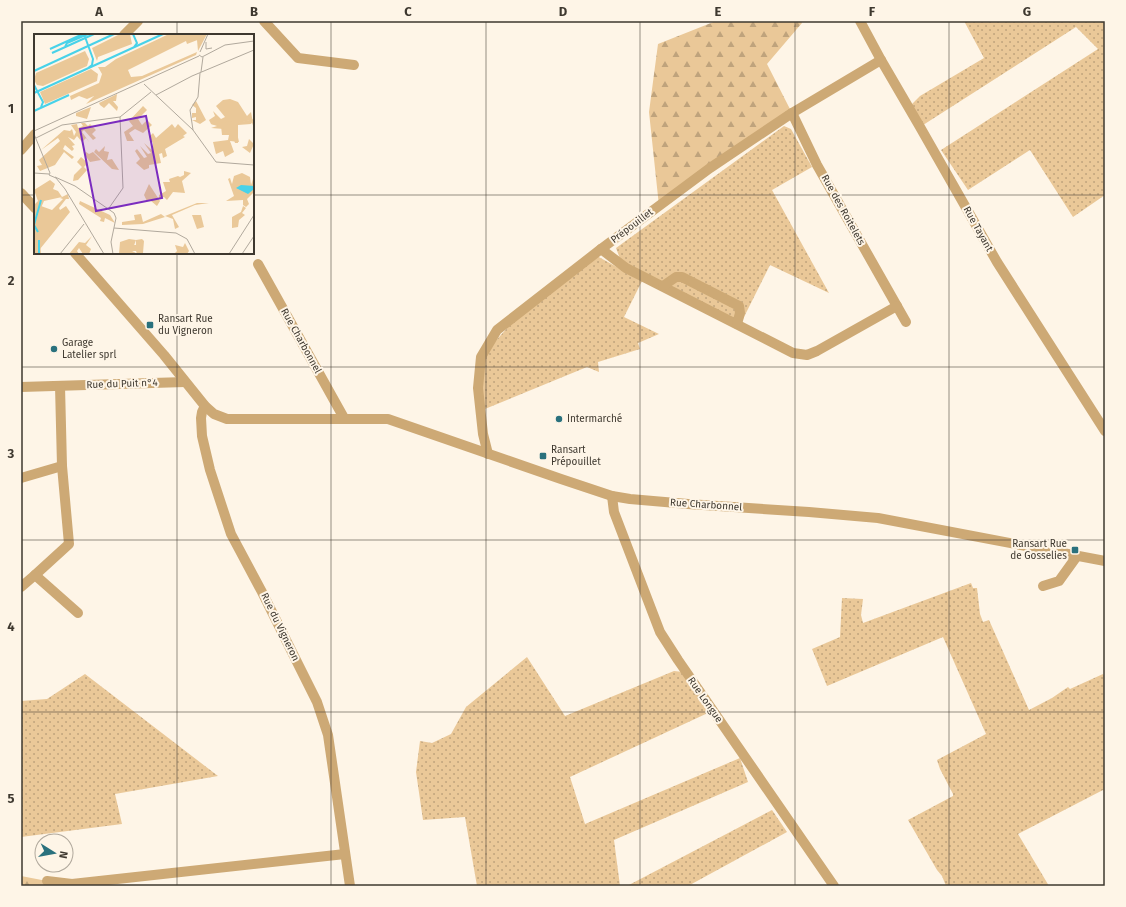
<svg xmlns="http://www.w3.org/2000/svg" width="1126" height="907" viewBox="0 0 1126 907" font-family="'Fira Sans',sans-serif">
  <defs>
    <pattern id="grass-dots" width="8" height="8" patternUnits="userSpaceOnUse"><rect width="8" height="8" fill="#eac898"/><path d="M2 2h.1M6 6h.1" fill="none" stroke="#bfa37c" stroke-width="1.8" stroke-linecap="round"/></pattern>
    <pattern id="forest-firs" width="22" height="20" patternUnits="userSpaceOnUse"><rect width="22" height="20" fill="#eac898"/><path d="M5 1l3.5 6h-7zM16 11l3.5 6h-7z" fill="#bfa37c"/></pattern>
  </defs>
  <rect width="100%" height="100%" fill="#fef5e7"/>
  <g fill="url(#grass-dots)">
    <path d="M964 21H1105V195L1073 217 1030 150 968 190 941 150 1098 49 1076 27 920 127 911 105 920 96 984 58Z"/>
    <path d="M784 126 791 129 812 167 772 190 829 293 770 265 740 325 622 264 616 248Z"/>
    <path d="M597 256 642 281 624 317 659 334 638 343 640 349 598 362 599 372 587 367 480 411 481 357 511 324Z"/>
    <path d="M971 583 973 588H977L980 614 983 622 989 620 1029 710 1052 698 1068 687 1070 689 1103 674 1105 677V792L1103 790 1018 834 1049 886H946L942 876 937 870 908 820 953 796V794L940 769 937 760 986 734 943 637 827 686 812 649 840 637 842 598 863 599 861 615 863 623Z"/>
    <path d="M527 657 565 716 674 671 683 672 710 712 570 777 585 824 740 758 748 782 614 840 620 886H477L465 817 423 820 416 772 420 741 432 743 451 734 466 707Z"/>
    <path d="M85 674 218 776 115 794 122 824 21 837V701L47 699Z"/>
    <path d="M772 810 787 832 688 886H627Z"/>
  </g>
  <g fill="url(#forest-firs)">
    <path d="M716 21H801L802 23 767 64 792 113 659 206 649 112 658 44Z"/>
    <path d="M21 876 47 881V886H21Z"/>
  </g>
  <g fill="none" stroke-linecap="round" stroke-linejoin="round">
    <g stroke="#cda975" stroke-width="10">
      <path d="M264 21 298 58 354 65"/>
      <path d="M860 21 881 60 920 127 997 262 1105 431"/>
      <path d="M792 113 817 165 906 322"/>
      <path d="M601 249 626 268 793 353 807 355 817 351 897 306"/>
      <path d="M258 264 344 418"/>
      <path d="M663 286 676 277H682L739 306 740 313 737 324"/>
      <path d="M21 387 185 382"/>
      <path d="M205 406 202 412 201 418 202 436 210 470 231 534 262 592 317 702 328 735 350 886"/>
      <path d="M488 454 483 434 478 388 481 357 497 330 601 249 710 168 792 113 881 60"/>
      <path d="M21 478 62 466"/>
      <path d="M612 496 614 512 660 632 678 660 834 886"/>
      <path d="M35 575 69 544 62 466 60 386"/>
      <path d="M1043 586 1059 581 1077 556"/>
      <path d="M21 587 35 575 78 613"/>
      <path d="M47 881 72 884 345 854"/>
    </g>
    <g stroke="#cda975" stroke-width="10">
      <path d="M124 35 138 21"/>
      <path d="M21 150 35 134"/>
      <path d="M21 193 35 208"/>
      <path d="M75 253 164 355 205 406 214 414 227 419H388L561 479 612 496 630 499 688 504 809 512 878 518 1105 561"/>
    </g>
  </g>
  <path fill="none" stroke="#3e382f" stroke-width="1" stroke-opacity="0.55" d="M177 21V35M331 21V886M486 21V886M640 21V886M795 21V886M949 21V886M21 195H35M253 195H1105M177 253V886M21 367H1105M21 540H1105M21 712H1105"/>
  <g fill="#2a717d" stroke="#fef5e7" stroke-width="1.5">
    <rect x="146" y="321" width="8" height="8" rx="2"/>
    <circle cx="54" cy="349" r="4"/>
    <circle cx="559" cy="419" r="4"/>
    <rect x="539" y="452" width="8" height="8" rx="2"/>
    <rect x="1071" y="546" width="8" height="8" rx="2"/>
  </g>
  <g text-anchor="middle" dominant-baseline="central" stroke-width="4" stroke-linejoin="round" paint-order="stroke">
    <g font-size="10" fill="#3e382f" stroke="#fef5e7">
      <text transform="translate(843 210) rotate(61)">Rue des Roitelets</text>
      <text transform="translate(632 226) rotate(-37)">Prépouillet</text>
      <text transform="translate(978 229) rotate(61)">Rue Tayant</text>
      <text transform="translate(301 341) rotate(61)">Rue Charbonnel</text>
      <text transform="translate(122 384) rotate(-2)">Rue du Puit n°4</text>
      <text transform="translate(706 505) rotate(4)">Rue Charbonnel</text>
      <text transform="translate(280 627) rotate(64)">Rue du Vigneron</text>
      <text transform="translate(705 700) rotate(55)">Rue Longue</text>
    </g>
    <g font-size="10" fill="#3e382f" stroke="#fef5e7" text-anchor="start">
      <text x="158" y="319">Ransart Rue<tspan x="158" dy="12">du Vigneron</tspan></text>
      <text x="62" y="343">Garage<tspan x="62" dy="12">Latelier sprl</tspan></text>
      <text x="567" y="419">Intermarché</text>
      <text x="551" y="450">Ransart<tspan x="551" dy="12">Prépouillet</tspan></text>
      <text x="1067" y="544" text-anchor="end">Ransart Rue<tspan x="1067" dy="12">de Gosselies</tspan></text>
    </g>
  </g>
  <g transform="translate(34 34)">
    <rect width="220" height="220" fill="#fef5e7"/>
    <path d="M86 0H96L98 10 64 23 63 27 58 14ZM135 0H173L164 17 163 6 166 5 153 10 152 7 94 36 97 43 108 42 163 18 162 21 52 70 60 62 53 65 45 62 37 66 36 62 65 49 68 40 64 33H71L82 25ZM51 17 55 25 53 32 9 52 3 51 0 46 2 39ZM57 35 64 40 63 47 11 70 6 58ZM83 60 82 67H79L84 73 83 77 75 69 70 74 66 71 65 69ZM196 65 204 68 213 82 217 78 220 94 217 86 201 90 205 108 196 107 200 118 191 123 189 117 182 120 179 108 194 106 195 101H188L187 92 177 90 175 86 181 82 179 77 187 85 191 83 182 72 189 66ZM162 67 172 86 166 90 158 86H162V83L158 84V79H162V74L158 71ZM109 72 113 76 104 85 108 91 113 86 118 91 109 99 101 95 95 99 100 107H93L90 98 99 92 95 87ZM57 73 53 85 42 82V79ZM47 89H51L54 92 56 90 62 96 58 100 62 104 59 106 50 96 48 98 56 109 52 104 48 108 43 102 40 106 34 103 41 111 38 112 40 115 38 117 31 111 29 115 40 123 38 125 30 118 21 131 6 137 3 132 8 131 5 126 26 107 24 104 7 116 30 96 36 97 38 95 40 102 42 98 37 91 43 90 44 94 49 92ZM138 90 141 94 144 90 153 99 149 102 151 103 131 115 133 122 129 124 128 119 125 120 127 129 115 131V134L110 136 102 129 106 125 101 117 103 115 110 124 113 123 106 112 114 120 117 119 110 109 119 117V109L115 103 119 99 122 104ZM71 112 70 117 75 118 73 126 78 125 85 136 78 135 60 118 62 115 65 118ZM47 123 54 129 50 133 53 136 44 146 39 147 40 141 48 133 43 128ZM115 150 126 167 123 172 117 167H113L110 161ZM34 160 35 165H32L25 174 26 176 32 172 36 178 6 215 0 192 6 174 7 172 18 176 29 165 26 164ZM209 172 212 174 208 179 211 181 205 186 204 193 198 194V183L207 178ZM158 181H167L170 193 163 195ZM58 202 52 211 57 215 55 220H49L45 214 43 217 45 220H35L45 208 51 209ZM95 205 102 206 98 217 104 220H85L86 208ZM151 209 155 217 153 220H140L143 217 141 211 149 213Z" fill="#eac898"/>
    <path d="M220 85 217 90 204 91V109H201L196 93 190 95 177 94 183 92 177 90 199 87 193 91ZM215 105 220 110 216 119 208 113 213 112ZM52 118 55 120 59 118 67 126 56 128 50 120ZM150 137 157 139 148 147 151 159 139 158 133 166 130 163 125 165V161L132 157 129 148H136L135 145 144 142 146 143 150 141ZM208 139 216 143 217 151 220 142V158L213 165 215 170 212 173 209 171V166L192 167 200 162 194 145 196 144 198 150 200 142ZM16 146 21 150 19 155 24 157 28 163 10 167 0 190V171L4 167 0 156ZM46 167 76 181 81 189 71 184 70 188 66 187 67 184 45 170ZM163 169H175L161 171 138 181 145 193 141 195 139 185 131 182ZM107 180 109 188 127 180 131 183 109 190 88 191V188L101 186 100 181ZM0 192 6 207 7 220H0Z" fill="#eac898"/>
    <path d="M108 205 110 207 109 219 103 220 102 217H98V211H102V206Z" fill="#eac898"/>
    <path d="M207 151 220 152V155L214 160 202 154Z" fill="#48d2e9"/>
    <path fill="none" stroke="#48d2e9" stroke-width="2" d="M50 0 59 25 58 31 53 35M99 0 103 9 100 13M31 13 33 9 54 0M16 15 49 0M18 19 60 0M0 37 80 0M0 51 9 68 7 73M0 59 129 0M0 77 35 61M4 198 0 191 7 166M5 206V220"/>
    <path fill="none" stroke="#b1a99d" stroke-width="1" d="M172 8V15L178 14M166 18 174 0M165 21 168 23 191 11 220 7M167 38 169 23M110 50 159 96 182 128 220 131M122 61 158 42 220 16M159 96 156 76 164 63 166 39M0 97 165 22M0 100 16 139M2 104 28 91 86 83 117 58M0 139 15 140M16 139 15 141 22 144 31 155 70 220M21 143 41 152 80 179 82 184 77 208 79 220M75 174 89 154 86 83M80 194 142 199 153 205 161 220M26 220 50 190M195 220 220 181M208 220 220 202"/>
    <path fill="#7b2cbf" fill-opacity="0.15" stroke="#7b2cbf" stroke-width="2" d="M112 82 128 164 62 177 46 95Z"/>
    <rect width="220" height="220" fill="none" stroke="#3e382f" stroke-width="2"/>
  </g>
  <rect width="1126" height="907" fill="none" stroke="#fef5e7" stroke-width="44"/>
  <g transform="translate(54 853) rotate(101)"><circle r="19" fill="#fef5e7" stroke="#b1a99d"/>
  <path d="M0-3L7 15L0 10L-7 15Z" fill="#2a717d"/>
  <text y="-6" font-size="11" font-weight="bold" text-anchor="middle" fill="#3e382f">N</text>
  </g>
  <rect x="22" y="22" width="1082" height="863" fill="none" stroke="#3e382f" stroke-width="1.5"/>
  <g font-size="13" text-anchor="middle" font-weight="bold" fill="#3e382f">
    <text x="99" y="16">A</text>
    <text x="254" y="16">B</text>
    <text x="408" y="16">C</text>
    <text x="563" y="16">D</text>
    <text x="718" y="16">E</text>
    <text x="872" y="16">F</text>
    <text x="1027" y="16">G</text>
    <text x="11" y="113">1</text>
    <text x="11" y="285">2</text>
    <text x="11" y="458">3</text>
    <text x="11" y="631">4</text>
    <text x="11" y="803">5</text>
  </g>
</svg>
